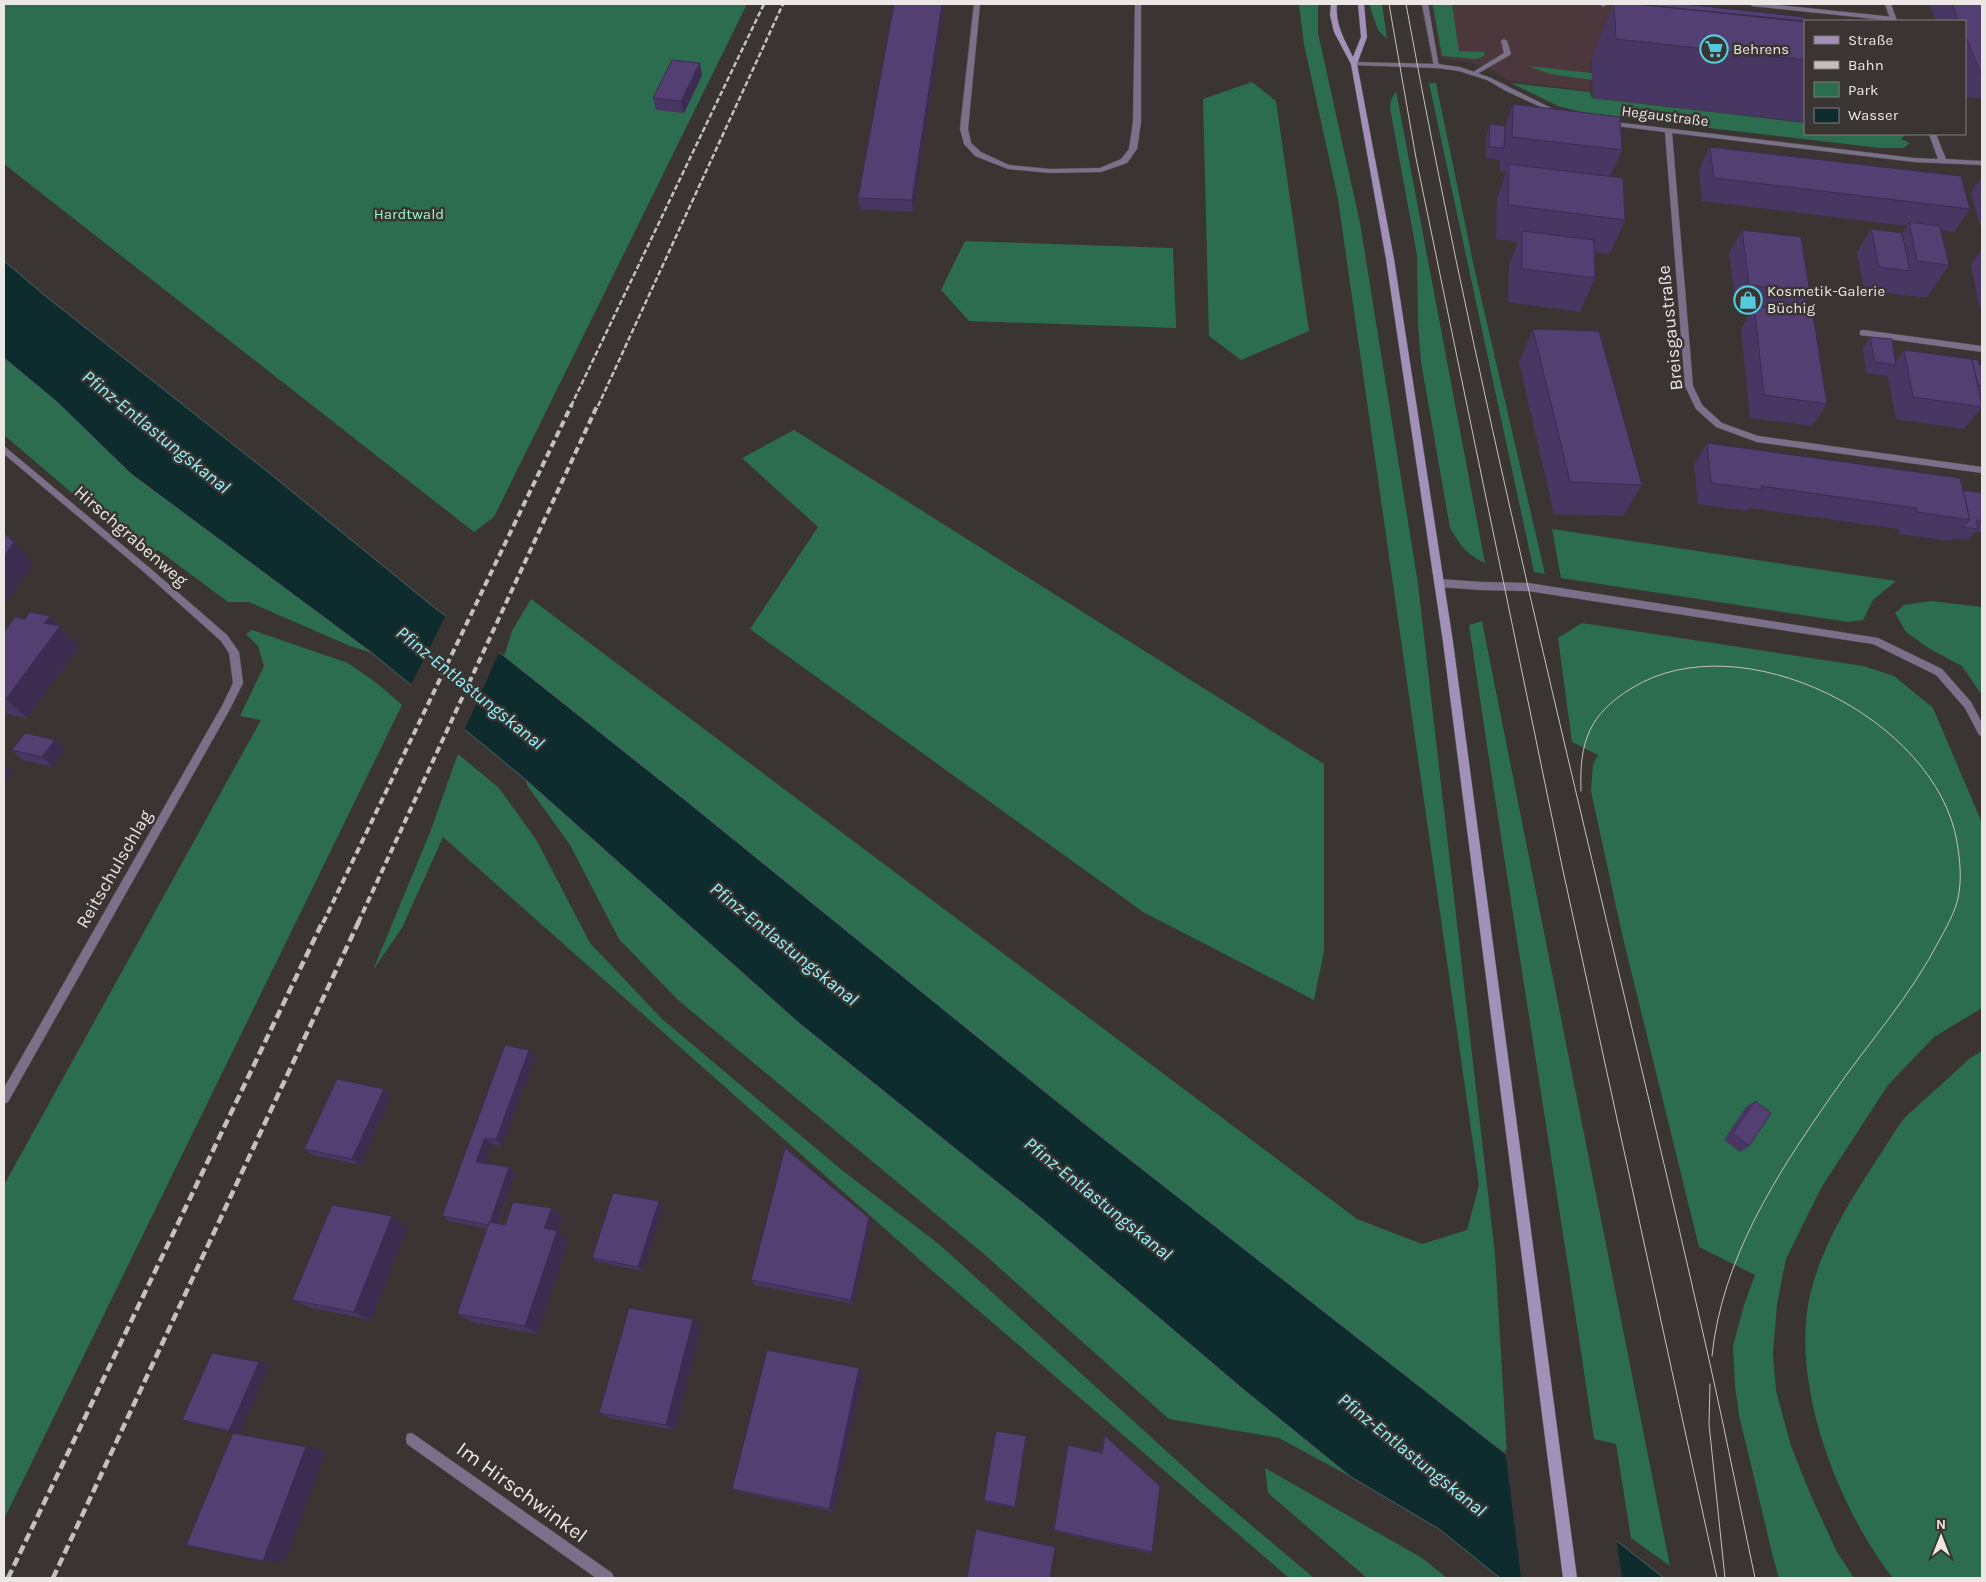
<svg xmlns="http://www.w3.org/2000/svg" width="1986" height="1582" viewBox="0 0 1986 1582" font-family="Karla,sans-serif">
  <rect width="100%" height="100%" fill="#3a3532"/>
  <path fill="#4c373c" d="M1431 4H1646L1805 84 1590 59 1591 91 1510 81 1493 70 1472 63 1441 58Z"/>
  <g fill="#2c6d4f">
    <path d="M4 4H747L494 517 474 532 4 164Z"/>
    <path d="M1299 4H1318V33L1360 223 1418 584 1495 1254 1507 1454C1167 1196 839 922 504 656L512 631 531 599 1357 1219 1422 1244 1467 1230 1479 1185 1338 199 1304 44Z"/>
    <path d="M1369 4H1382L1387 39 1378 30Z"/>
    <path d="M1433 4H1452L1459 51 1485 52 1484 56 1476 59 1442 56Z"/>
    <path d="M1528 66 1592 73V80L1550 74Z"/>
    <path d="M1252 82 1276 101 1309 331 1241 360 1209 336 1203 99Z"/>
    <path d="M1429 83H1436L1474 267 1545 574 1534 572Z"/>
    <path d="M1511 83 1590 92 1592 98 1805 123V134H1906L1901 139 1910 143 1904 148H1880L1589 114 1558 106Z"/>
    <path d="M1396 91 1485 563C1466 554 1461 546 1450 528L1421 362 1418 324 1417 255 1390 108 1391 100Z"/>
    <path d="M965 241 1173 248 1176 328 969 321 941 290Z"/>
    <path d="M4 358 251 563 372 653 350 646 249 602H228L158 550 146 556 4 435Z"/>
    <path d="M794 430 1324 764V951L1314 1000 1143 912 750 629 818 527 742 458Z"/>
    <path d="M1552 529 1896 581 1873 600 1863 620 1848 622 1561 578Z"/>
    <path d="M1931 601 1982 607V695L1962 666 1930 649 1906 632 1895 613 1904 605Z"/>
    <path d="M1482 621 1670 1566 1631 1538 1616 1444 1594 1439C1554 1167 1509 897 1469 625Z"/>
    <path d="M1582 623 1863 666 1894 676 1933 708 1982 823V1008L1934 1037 1888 1085 1821 1188 1786 1259 1777 1304 1773 1354 1776 1391 1791 1446 1811 1496 1837 1552 1854 1578H1779L1774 1561 1739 1415 1735 1386 1733 1346 1744 1305 1755 1275 1699 1247 1622 934 1591 791 1593 764 1598 755 1572 742 1558 638Z"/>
    <path d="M252 630 348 663 378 684 402 705 4 1519V1185L261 720 240 716 264 666 258 646 246 634Z"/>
    <path d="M458 754 499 788 537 841 590 943 662 1019 843 1171 940 1245 1207 1488 1314 1578H1289L928 1267 443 837 402 928 373 970 429 835Z"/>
    <path d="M526 780 800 1024 1039 1216 1244 1390 1351 1477 1279 1438 1169 1419 985 1255 678 1000 619 939 570 845 527 785Z"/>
    <path d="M1982 1051V1578H1893C1842 1513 1799 1405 1806 1322 1810 1264 1847 1205 1878 1158 1887 1145 1894 1131 1903 1120 1910 1112 1918 1106 1925 1099 1940 1086 1955 1072 1970 1058Z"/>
    <path d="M1265 1468 1422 1558 1447 1578H1367L1268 1493Z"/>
  </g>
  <path fill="#0e2b2e" stroke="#506365" d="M4 261 48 298 273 476 436 609 504 656 684 799 1086 1125 1664 1578H1500L1439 1529 1351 1477 1244 1390 1039 1216 800 1024 526 780 372 653 131 474 57 402 4 358Z"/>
  <g fill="#3a3532">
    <path d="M447 613 500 650 464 731 410 687Z"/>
    <path d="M1505 1449 1616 1537 1622 1578H1521Z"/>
  </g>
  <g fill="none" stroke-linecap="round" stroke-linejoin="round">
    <g stroke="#56514f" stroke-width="1">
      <g id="lane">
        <path d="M974 4H980L968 129 971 143 981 152 1009 165 1050 169 1100 168 1121 159 1129 149 1133 122 1135 4H1141V122L1137 149 1127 163 1101 172 1050 173 1008 169 975 156 964 144 960 129Z"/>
        <path d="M1422 4H1428L1439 67 1434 66Z"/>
        <path d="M1600 4H1606V5L1603 7Z"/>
        <path d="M1749 4H1768L1894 17 1897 19 1894 21 1752 6Z"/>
        <path d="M1504 39 1507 41 1511 54 1510 55 1477 74H1473V72L1504 53 1501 41Z"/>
        <path d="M1863 330 1982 346V352L1860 335V331Z"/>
        <path d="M1481 582 1528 583 1878 638 1942 669 1971 702 1982 723V736L1979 735 1965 708 1936 675 1873 644 1528 591 1481 590 1476 586Z"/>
      </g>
    </g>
    <g stroke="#56514f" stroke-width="1">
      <g id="street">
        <path d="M1885 4H1891L1897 21H1891Z"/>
        <path d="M1354 62 1437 64 1460 67 1491 78 1561 113 1556 114 1506 91 1487 80 1459 71 1437 68 1352 65V63Z"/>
        <path d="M1606 121 1914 158 1938 159 1929 134H1936L1946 159 1982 161V165L1914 162 1672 133 1693 386 1702 405 1722 423 1758 436 1982 467V473L1757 442 1716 427 1696 409 1685 386 1665 132 1608 125 1604 123Z"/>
        <path d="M4 446 151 569 227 635 239 652 243 683 230 709 8 1102 4 1104V1088L223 704 233 683 229 653 221 641 145 573 4 454Z"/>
        <path d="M1439 579 1481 582 1486 586 1481 590 1439 587 1434 583Z"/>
        <path d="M412 1433 612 1573 614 1578H596L407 1444 406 1439 407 1434Z"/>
      </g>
    </g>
    <g stroke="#56514f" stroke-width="1">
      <path id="secondary" d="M1331 4H1337C1335 24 1344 39 1353 57L1361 37 1358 4H1364L1367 37 1357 64 1394 259 1453 642 1577 1578H1563L1443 642 1386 259 1351 64 1334 32 1330 15Z"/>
    </g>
    <use href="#lane" fill="#7a7089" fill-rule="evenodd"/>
    <use href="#street" fill="#7a7089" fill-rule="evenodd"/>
    <use href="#secondary" fill="#a191b8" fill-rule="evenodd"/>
    <g stroke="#c5c0be" stroke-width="1">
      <path d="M1389 4 1416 158 1562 866 1717 1578"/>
      <path d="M1406 4C1489 461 1608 911 1710 1364 1726 1435 1740 1507 1755 1578"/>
      <path d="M1581 791C1579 742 1589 714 1632 688 1740 621 1936 718 1957 842 1960 860 1962 880 1958 898 1955 912 1947 926 1940 939 1911 996 1868 1043 1832 1095 1777 1174 1722 1258 1712 1356"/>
      <path d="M1710 1384 1709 1424 1725 1578"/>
    </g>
    <g stroke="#c5c0be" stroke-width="2.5" stroke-dasharray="5.5 2.5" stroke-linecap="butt">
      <path d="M571 406 764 4"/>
      <path d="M598 406 783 4"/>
    </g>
    <g stroke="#c5c0be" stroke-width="4" stroke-dasharray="7 4" stroke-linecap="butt">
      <path d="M323 923 572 404"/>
      <path d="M358 923 598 404"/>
    </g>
    <g stroke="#c5c0be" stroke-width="4.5" stroke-dasharray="9 4.5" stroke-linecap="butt">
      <path d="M8 1578 323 921"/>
      <path d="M53 1578 359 921"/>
    </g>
  </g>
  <g fill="#483663">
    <path d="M894 4H944L913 212 860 209 858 198Z"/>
    <path d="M1613 4 1805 21V122L1593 98 1591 60Z"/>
    <path d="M1929 4H1982V99L1966 97 1965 94V21H1936Z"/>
    <path d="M702 75 684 113 656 110 653 98Z"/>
    <path d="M1513 104 1622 150 1610 176 1625 220 1610 254 1594 252 1595 278 1580 312 1508 302 1509 264 1518 242 1496 239 1497 198 1506 172 1500 171V160L1485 158 1486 136 1490 124 1505 126Z"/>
    <path d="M1710 147 1970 209 1954 232 1941 230 1949 265 1926 298 1864 290 1857 252 1871 229 1902 233 1907 226 1702 201 1699 170Z"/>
    <path d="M1982 176V226H1980L1971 193Z"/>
    <path d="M1742 230 1810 293 1799 312 1827 404 1812 426 1750 418 1741 329 1752 310 1736 308 1729 253Z"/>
    <path d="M1982 249V307L1979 306 1971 265Z"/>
    <path d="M1533 329 1642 485 1623 516 1554 514 1519 362Z"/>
    <path d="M1870 337 1896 361 1904 350 1982 365V400L1981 399 1982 407 1964 429 1896 419 1888 376 1866 373 1863 348Z"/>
    <path d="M1707 443 1963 490 1982 493V533L1975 532 1968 540 1953 538 1951 541 1899 534 1898 529 1749 508 1747 511 1698 504 1694 465Z"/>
    <path d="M50 616 79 646 27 718 4 714V632L25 619Z"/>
    <path d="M65 749 53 767 23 760 12 750Z"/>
    <path d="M505 1045 535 1057 502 1146 492 1144 484 1163 509 1167 515 1173 498 1224 505 1225 563 1218 558 1232 568 1241 538 1334 471 1322 457 1314 487 1229 449 1221 442 1216Z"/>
    <path d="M391 1095 361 1165 313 1155 304 1149Z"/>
    <path d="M1755 1101 1749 1146 1740 1152 1724 1140 1745 1108Z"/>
    <path d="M663 1207 643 1271 598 1262 592 1258Z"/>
    <path d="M870 1223 853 1304 754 1285 751 1280Z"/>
    <path d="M408 1226 371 1320 311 1308 292 1300Z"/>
    <path d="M701 1326 675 1430 610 1418 599 1413Z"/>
    <path d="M859 1368 863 1375 833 1512 740 1492 732 1489Z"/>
    <path d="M1026 1436 1015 1508 985 1502 984 1500Z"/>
    <path d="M1105 1436 1152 1552 1149 1553 1053 1531 1067 1447 1068 1445 1101 1452 1103 1439Z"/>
  </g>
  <g fill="#3b2c50">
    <path d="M942 4H944L913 212 912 200Z"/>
    <path d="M700 63 702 75 684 113 681 101Z"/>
    <path d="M14 542 33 563 4 606V556Z"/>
    <path d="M50 616 79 646 27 718 6 699 44 623Z"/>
    <path d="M55 740 65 749 53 767 42 757Z"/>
    <path d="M4 764 13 771 4 783Z"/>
    <path d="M529 1050 535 1057 502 1146 496 1140Z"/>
    <path d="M384 1089 391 1095 361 1165 352 1159Z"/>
    <path d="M485 1138 492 1144 483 1168 476 1162Z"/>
    <path d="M509 1167 515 1173 495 1230 489 1225Z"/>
    <path d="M659 1201 663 1207 643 1271 638 1267Z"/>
    <path d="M552 1208 563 1218 558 1232 568 1241 538 1334 525 1326 544 1228Z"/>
    <path d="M392 1216 408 1226 371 1320 354 1312Z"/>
    <path d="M869 1218 870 1223 853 1304 851 1300Z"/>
    <path d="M693 1319 701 1326 675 1430 666 1425Z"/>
    <path d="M259 1362 269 1365 240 1433 229 1431Z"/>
    <path d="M859 1368 863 1375 833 1512 829 1509Z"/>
    <path d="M306 1447 326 1451 285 1562 263 1561Z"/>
  </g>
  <g fill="#543f73" stroke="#3b2c50">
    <path d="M894 4H942L912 200 858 198Z"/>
    <path d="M1614 4H1636L1805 22V60L1616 39Z"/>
    <path d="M1636 4H1684L1805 17V21Z"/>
    <path d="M1952 4H1982V74H1981L1965 35V21H1959Z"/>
    <path d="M672 60 700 63 681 101 653 98Z"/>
    <path d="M1513 104 1620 117 1622 150 1512 137Z"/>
    <path d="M1490 124 1505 126 1504 148 1489 147Z"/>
    <path d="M1710 147 1961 176 1970 209 1714 178Z"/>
    <path d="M1509 164 1623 178 1625 220 1508 205Z"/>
    <path d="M1909 222 1940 226 1949 265 1917 261Z"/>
    <path d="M1871 229 1902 233 1910 271 1879 267Z"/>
    <path d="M1742 230 1801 237 1810 293 1749 285Z"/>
    <path d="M1522 231 1594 240 1595 278 1522 269Z"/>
    <path d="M1754 306 1813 314 1827 404 1764 395Z"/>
    <path d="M1533 329 1599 331 1642 485 1570 482Z"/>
    <path d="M1870 337 1892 339 1896 365 1875 362Z"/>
    <path d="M1904 350 1972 359 1982 407 1913 397Z"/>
    <path d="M1960 357 1978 360 1979 365H1982V386L1978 385 1972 359Z"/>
    <path d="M1707 443 1960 478 1970 520 1917 512 1916 508 1761 486 1762 490 1711 483Z"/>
    <path d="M1963 490 1982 493V521L1976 520 1978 529 1963 527 1970 520Z"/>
    <path d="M4 533 14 542 4 556Z"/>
    <path d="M30 612 50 616 44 623 60 626 6 699H4V632L15 617 25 619Z"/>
    <path d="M25 733 55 740 42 757 12 750Z"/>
    <path d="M505 1045 529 1050 496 1140 485 1138 476 1162 509 1167 490 1222 488 1225 442 1216Z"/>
    <path d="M337 1079 384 1089 352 1159 304 1149Z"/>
    <path d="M1755 1101 1771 1113 1749 1146 1733 1133Z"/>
    <path d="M785 1148 869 1218 851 1300 751 1280Z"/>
    <path d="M613 1193 659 1201 638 1267 592 1258Z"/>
    <path d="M513 1202 552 1208 544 1228 557 1231 525 1326 457 1314 489 1222 505 1225Z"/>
    <path d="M332 1205 392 1216 354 1312 292 1300Z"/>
    <path d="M629 1308 693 1319 666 1425 599 1413Z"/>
    <path d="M767 1350 859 1368 829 1509 732 1489Z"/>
    <path d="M212 1353 259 1362 229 1431 182 1420Z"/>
    <path d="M996 1431 1026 1436 1015 1507 984 1500Z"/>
    <path d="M233 1433 306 1447 263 1561 186 1545Z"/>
    <path d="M1105 1436 1160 1486 1152 1552 1054 1530 1068 1445 1102 1453Z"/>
    <path d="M976 1529 1055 1547 1050 1578H967Z"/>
  </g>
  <defs>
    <g id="supermarket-ring" transform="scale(1.4375)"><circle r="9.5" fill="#3a3532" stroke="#54cadd" stroke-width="1.5"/><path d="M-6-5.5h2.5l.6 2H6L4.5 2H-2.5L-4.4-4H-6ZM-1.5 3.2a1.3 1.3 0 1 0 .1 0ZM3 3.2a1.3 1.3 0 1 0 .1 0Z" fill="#54cadd"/></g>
    <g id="shop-ring" transform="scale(1.4375)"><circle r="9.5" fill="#3a3532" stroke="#54cadd" stroke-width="1.5"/><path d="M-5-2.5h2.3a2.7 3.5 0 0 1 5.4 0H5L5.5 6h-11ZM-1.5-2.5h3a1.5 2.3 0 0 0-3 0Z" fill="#54cadd"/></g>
  </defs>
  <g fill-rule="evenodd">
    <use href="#supermarket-ring" x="1714" y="49"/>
    <use href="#shop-ring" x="1748" y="300"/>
  </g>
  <g text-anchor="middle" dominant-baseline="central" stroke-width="5" stroke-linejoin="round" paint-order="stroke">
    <g font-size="15" fill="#ebe7e5" stroke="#3a3532" text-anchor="start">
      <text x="1733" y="49">Behrens</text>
      <text x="1767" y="291">Kosmetik-Galerie<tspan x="1767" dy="17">Büchig</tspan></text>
    </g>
    <g font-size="15" fill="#ebe7e5" stroke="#3a3532">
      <text transform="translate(1665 116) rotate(7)">Hegaustraße</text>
    </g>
    <g font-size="15" fill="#97fac8" stroke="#3a3532">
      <text x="409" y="214">Hardtwald</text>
    </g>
    <g font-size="18" fill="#ebe7e5" stroke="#3a3532">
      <text transform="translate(1670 328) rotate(-96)">Breisgaustraße</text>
      <text transform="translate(131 536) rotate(41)">Hirschgrabenweg</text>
      <text transform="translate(114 869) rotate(-60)">Reitschulschlag</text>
    </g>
    <g font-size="19" font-style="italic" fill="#91f4fd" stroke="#3a3532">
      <text transform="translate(156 432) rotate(39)">Pfinz-Entlastungskanal</text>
      <text transform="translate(470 688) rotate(39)">Pfinz-Entlastungskanal</text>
      <text transform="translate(784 944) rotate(39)">Pfinz-Entlastungskanal</text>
      <text transform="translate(1098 1199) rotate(39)">Pfinz-Entlastungskanal</text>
      <text transform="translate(1412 1455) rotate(39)">Pfinz-Entlastungskanal</text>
    </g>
    <g font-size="21" fill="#ebe7e5" stroke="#3a3532">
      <text transform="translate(522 1492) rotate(36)">Im Hirschwinkel</text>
    </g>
  </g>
  <rect width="1986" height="1582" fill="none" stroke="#ebe7e5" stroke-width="10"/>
  <rect x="1804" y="20" width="162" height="115" fill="#3a3532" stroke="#817c7a"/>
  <rect x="1814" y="36" width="25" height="8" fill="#a191b8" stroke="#817c7a"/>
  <text x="1848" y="45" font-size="15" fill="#ebe7e5">Straße</text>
  <rect x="1814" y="61" width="25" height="8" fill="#c5c0be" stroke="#817c7a"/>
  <text x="1848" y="70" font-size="15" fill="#ebe7e5">Bahn</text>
  <rect x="1814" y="82" width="25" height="15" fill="#2c6d4f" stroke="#817c7a"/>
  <text x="1848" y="95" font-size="15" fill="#ebe7e5">Park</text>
  <rect x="1814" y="108" width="25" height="15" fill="#0e2b2e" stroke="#817c7a"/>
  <text x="1848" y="120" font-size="15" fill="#ebe7e5">Wasser</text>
  <g transform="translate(1941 1537)" stroke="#3a3532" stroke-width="4" paint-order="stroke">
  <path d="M0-4L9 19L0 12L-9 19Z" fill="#ebe7e5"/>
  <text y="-8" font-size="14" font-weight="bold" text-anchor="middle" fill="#ebe7e5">N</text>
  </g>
</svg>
